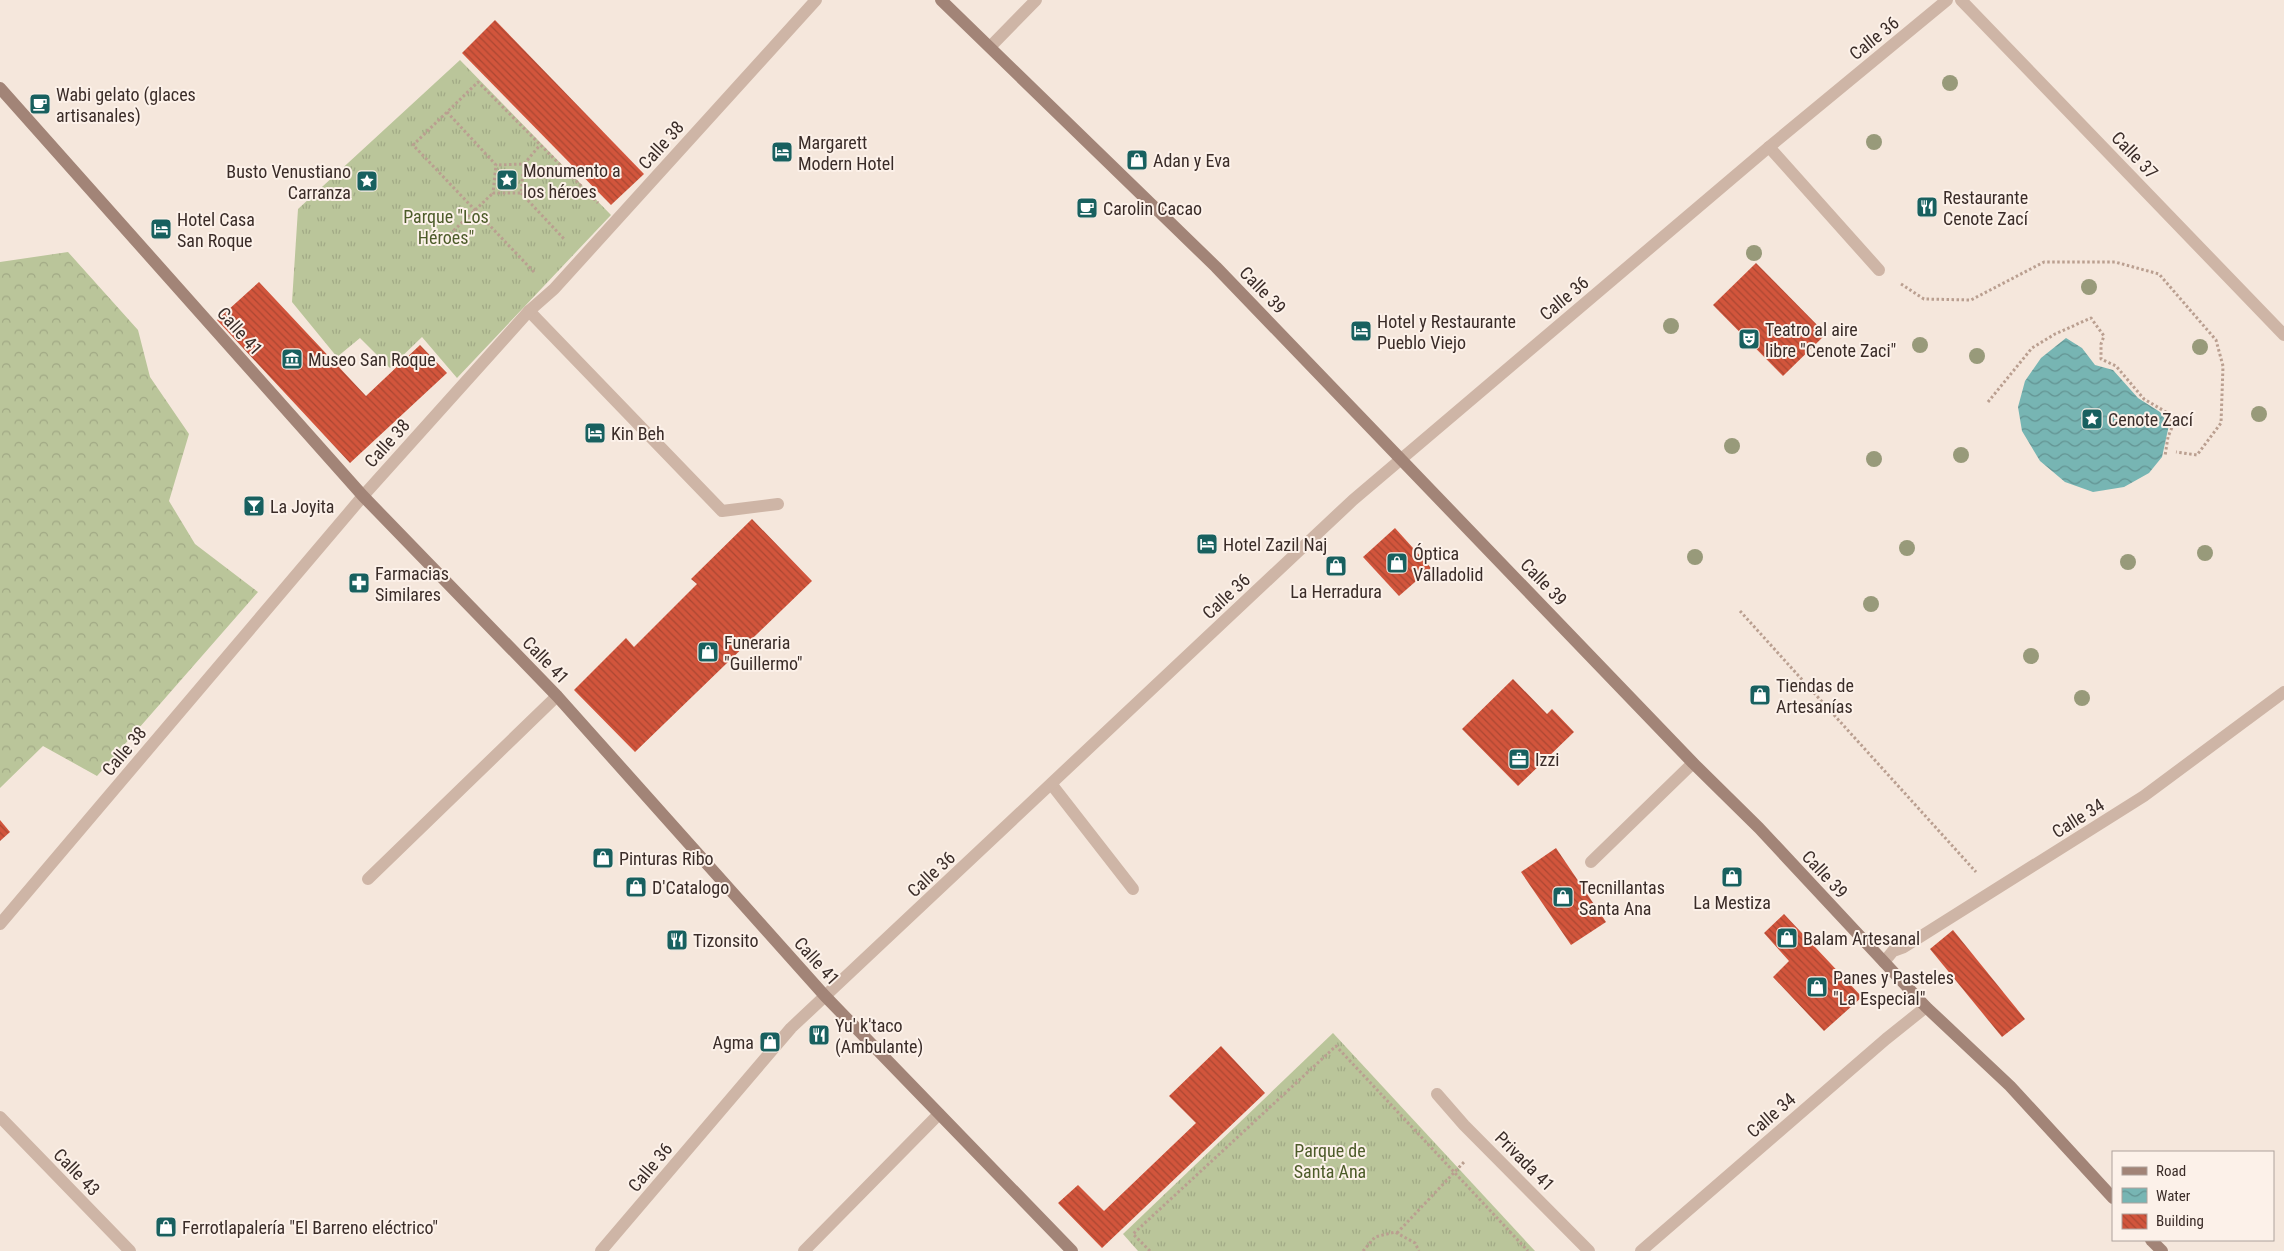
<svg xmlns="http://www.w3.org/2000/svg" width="2284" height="1251" viewBox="0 0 2284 1251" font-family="'Roboto Condensed',sans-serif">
  <defs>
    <pattern id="grass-tufts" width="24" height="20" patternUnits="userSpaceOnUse" patternTransform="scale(1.25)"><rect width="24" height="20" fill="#bac59a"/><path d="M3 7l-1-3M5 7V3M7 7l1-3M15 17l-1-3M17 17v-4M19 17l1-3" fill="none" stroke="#a1a985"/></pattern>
    <pattern id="forest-crowns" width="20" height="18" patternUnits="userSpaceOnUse" patternTransform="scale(1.25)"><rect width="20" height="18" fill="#bac59a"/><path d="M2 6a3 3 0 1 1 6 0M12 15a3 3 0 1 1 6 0" fill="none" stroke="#a1a985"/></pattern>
    <pattern id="water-waves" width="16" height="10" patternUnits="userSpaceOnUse" patternTransform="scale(1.25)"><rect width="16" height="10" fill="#77b5b3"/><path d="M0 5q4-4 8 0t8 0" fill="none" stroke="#639392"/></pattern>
    <pattern id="building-back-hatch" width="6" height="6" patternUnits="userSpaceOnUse" patternTransform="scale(1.25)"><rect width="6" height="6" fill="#d2553c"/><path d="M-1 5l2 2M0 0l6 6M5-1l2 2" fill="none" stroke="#ab4732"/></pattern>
  </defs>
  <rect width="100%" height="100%" fill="#f5e7dc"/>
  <g fill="url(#grass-tufts)">
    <path d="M460 60 611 215 457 378 422 337 390 368 360 338 337 357 292 302 298 209Z"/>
    <path d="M1333 1033 1535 1251H1138L1123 1234Z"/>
  </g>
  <path fill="url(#forest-crowns)" d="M68 252 138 330 150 377 189 434 169 501 195 544 258 592 97 776 43 746 0 788V262Z"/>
  <path fill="url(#water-waves)" d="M2066 338 2082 348 2095 365 2113 370 2138 398 2160 412 2169 425 2162 457 2149 473 2124 487 2093 492 2065 482 2040 461 2022 431 2018 407 2025 381 2041 358Z"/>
  <g fill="url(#building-back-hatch)">
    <path d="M495 20 644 174 611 205 462 53Z"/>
    <path d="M1756 263 1826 334 1783 376 1713 305Z"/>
    <path d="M259 282 366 396 420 345 447 373 350 463 217 320Z"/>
    <path d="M752 519 812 581 635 752 574 690 626 638 634 647 697 584 691 579Z"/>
    <path d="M1395 528 1431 568 1399 596 1363 557Z"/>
    <path d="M1513 679 1547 714 1552 709 1574 732 1518 786 1462 729Z"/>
    <path d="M0 820 10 832 0 841Z"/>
    <path d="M1556 848 1606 922 1571 945 1521 872Z"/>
    <path d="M1784 914 1862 997 1824 1031 1773 977 1789 961 1764 933Z"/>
    <path d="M1953 930 2025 1019 2002 1037 1930 949Z"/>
    <path d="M1221 1046 1265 1093 1102 1248 1058 1203 1078 1185 1104 1211 1196 1123 1169 1096Z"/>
  </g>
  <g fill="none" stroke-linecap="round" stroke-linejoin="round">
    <g stroke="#ba9f90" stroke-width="3" stroke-dasharray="2.5 2.5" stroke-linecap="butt">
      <path d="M447 112 496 165 493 193H521L524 164 496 165"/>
      <path d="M524 164 540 145"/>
      <path d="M521 193 565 240"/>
      <path d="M450 234 493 193"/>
      <path d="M534 272 413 145 478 82 598 203"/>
      <path d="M1901 284 1924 299 1971 300 2044 262H2115L2159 274 2216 340 2223 366 2221 423 2197 455 2176 452"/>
      <path d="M1988 402 2032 348 2055 334 2091 318 2104 336 2101 344V359L2116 366 2144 399 2166 412 2173 425 2168 437 2165 456"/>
      <path d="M1740 611 1976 872"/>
      <path d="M1397 1233 1465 1161"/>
      <path d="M1150 1251 1133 1234 1336 1046 1528 1251"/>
      <path d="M1363 1251 1375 1237 1395 1232 1415 1243 1419 1251"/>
    </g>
    <g stroke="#ceb5a6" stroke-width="12">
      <path d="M990 47 1036 0"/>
      <path d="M1769 147 1879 270"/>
      <path d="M529 311 722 511 778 504"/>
      <path d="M1052 785 1133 889"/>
      <path d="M1591 862 1693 763"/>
      <path d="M368 879 557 696"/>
      <path d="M804 1251 939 1114"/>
    </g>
    <g stroke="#ceb5a6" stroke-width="12">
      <path d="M0 924 363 496 529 311 554 289 816 0"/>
      <path d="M1884 962 1893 951 1904 947 2144 796 2284 692"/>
      <path d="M1437 1094 1464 1125 1589 1251"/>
      <path d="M0 1117 130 1251"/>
      <path d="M601 1251 791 1028 1353 500 1769 147 1947 0"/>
      <path d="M1641 1251 1886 1039 1926 1007"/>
    </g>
    <path stroke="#ceb5a6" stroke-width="12" d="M1961 0 2284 335"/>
    <g stroke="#a28477" stroke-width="12">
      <path d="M941 0 1216 267 1693 763 1759 828 1926 1007 2010 1086 2113 1198"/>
      <path d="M0 88 363 496 557 696 825 996 1072 1251"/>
      <path d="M2151 1240 2162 1251"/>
    </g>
  </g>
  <g fill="#989a7a">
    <circle cx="1950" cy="83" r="8"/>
    <circle cx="1874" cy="142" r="8"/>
    <circle cx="1754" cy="253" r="8"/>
    <circle cx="2089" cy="287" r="8"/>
    <circle cx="1671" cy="326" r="8"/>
    <circle cx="1920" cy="345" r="8"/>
    <circle cx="2200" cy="347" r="8"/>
    <circle cx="1977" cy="356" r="8"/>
    <circle cx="2259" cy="414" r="8"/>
    <circle cx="1732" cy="446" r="8"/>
    <circle cx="1961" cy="455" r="8"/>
    <circle cx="1874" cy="459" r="8"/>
    <circle cx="1907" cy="548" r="8"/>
    <circle cx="2205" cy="553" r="8"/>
    <circle cx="1695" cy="557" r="8"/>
    <circle cx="2128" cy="562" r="8"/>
    <circle cx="1871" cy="604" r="8"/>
    <circle cx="2031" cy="656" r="8"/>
    <circle cx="2082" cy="698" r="8"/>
  </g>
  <defs>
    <g id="cafe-square" transform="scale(1.125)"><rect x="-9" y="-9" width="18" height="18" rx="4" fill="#18605f" stroke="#fcf1e9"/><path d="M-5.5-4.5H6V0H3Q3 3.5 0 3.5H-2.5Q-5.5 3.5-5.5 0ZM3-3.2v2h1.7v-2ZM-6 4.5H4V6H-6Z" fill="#fff"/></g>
    <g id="hotel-square" transform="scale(1.125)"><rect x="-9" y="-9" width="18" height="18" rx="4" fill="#18605f" stroke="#fcf1e9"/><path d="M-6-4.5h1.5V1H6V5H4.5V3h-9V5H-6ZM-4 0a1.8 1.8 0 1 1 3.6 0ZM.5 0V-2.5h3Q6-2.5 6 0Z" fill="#fff"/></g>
    <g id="shop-square" transform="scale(1.125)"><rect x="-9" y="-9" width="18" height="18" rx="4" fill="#18605f" stroke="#fcf1e9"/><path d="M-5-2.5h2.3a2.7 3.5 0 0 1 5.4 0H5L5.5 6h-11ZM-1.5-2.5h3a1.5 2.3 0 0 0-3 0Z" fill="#fff"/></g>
    <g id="sight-square" transform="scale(1.125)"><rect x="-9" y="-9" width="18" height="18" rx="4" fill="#18605f" stroke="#fcf1e9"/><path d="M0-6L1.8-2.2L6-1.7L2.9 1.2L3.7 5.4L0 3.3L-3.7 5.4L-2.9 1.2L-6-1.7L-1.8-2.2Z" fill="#fff"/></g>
    <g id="restaurant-square" transform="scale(1.125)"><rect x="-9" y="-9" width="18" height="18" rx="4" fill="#18605f" stroke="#fcf1e9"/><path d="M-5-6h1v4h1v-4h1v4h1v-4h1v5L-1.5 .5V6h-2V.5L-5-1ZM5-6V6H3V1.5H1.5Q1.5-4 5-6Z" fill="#fff"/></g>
    <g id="theatre-square" transform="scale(1.125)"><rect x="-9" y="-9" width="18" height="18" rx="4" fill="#18605f" stroke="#fcf1e9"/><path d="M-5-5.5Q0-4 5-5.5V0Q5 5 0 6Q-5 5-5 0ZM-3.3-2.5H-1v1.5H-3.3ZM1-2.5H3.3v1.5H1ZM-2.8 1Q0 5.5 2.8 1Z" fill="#fff"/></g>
    <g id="museum-square" transform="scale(1.125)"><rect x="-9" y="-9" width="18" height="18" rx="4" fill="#18605f" stroke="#fcf1e9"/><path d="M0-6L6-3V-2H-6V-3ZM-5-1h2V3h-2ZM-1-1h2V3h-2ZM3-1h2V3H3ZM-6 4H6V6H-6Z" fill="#fff"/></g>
    <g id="bar-square" transform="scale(1.125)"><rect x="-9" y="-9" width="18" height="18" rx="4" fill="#18605f" stroke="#fcf1e9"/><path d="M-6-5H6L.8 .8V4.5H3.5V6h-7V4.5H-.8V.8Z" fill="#fff"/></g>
    <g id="pharmacy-square" transform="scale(1.125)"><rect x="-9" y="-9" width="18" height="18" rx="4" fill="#18605f" stroke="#fcf1e9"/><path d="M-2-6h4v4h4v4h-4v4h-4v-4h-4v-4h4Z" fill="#fff"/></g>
    <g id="office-square" transform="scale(1.125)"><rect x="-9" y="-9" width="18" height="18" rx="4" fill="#18605f" stroke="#fcf1e9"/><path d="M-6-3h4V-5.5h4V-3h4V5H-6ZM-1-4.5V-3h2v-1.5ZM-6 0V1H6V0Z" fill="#fff"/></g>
  </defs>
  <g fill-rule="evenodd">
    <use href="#cafe-square" x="40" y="104"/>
    <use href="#hotel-square" x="782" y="152"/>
    <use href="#shop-square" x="1137" y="160"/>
    <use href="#sight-square" x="507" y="180"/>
    <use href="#sight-square" x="367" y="181"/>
    <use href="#restaurant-square" x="1927" y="207"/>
    <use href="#cafe-square" x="1087" y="208"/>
    <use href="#hotel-square" x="161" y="229"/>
    <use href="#hotel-square" x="1361" y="331"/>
    <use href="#theatre-square" x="1749" y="339"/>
    <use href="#museum-square" x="292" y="359"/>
    <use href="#sight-square" x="2092" y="419"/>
    <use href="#hotel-square" x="595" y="433"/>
    <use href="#bar-square" x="254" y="506"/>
    <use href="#hotel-square" x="1207" y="544"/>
    <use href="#shop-square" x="1397" y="563"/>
    <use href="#shop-square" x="1336" y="566"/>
    <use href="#pharmacy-square" x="359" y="583"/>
    <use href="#shop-square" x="708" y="652"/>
    <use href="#shop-square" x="1760" y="695"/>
    <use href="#office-square" x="1519" y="759"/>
    <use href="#shop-square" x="603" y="858"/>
    <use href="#shop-square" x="1732" y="877"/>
    <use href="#shop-square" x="636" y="887"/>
    <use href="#shop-square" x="1563" y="897"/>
    <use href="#shop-square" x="1787" y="938"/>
    <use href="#restaurant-square" x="677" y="940"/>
    <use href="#shop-square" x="1817" y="987"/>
    <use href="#restaurant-square" x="819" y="1035"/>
    <use href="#shop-square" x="770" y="1042"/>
    <use href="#shop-square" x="166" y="1227"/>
  </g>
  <g text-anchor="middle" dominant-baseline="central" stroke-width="4" stroke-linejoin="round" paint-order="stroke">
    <g font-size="18" fill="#3a2c28" stroke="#fcf1e9">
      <text transform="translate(1874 38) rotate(-39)">Calle 36</text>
      <text transform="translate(661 145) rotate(-48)">Calle 38</text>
      <text transform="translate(2135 155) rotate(46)">Calle 37</text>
      <text transform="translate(1263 290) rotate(46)">Calle 39</text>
      <text transform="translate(1564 298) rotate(-40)">Calle 36</text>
      <text transform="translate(240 331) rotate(48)">Calle 41</text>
      <text transform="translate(387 443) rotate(-48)">Calle 38</text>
      <text transform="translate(1544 582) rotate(46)">Calle 39</text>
      <text transform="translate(1226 596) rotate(-43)">Calle 36</text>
      <text transform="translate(546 660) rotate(46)">Calle 41</text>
      <text transform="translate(124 751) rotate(-50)">Calle 38</text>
      <text transform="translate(2078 818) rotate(-32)">Calle 34</text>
      <text transform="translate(931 874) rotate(-43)">Calle 36</text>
      <text transform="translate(1825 874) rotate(47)">Calle 39</text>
      <text transform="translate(817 961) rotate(48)">Calle 41</text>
      <text transform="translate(1771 1115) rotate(-41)">Calle 34</text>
      <text transform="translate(1525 1161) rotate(45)">Privada 41</text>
      <text transform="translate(650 1167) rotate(-50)">Calle 36</text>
      <text transform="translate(77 1172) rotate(46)">Calle 43</text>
    </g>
    <g font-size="18" fill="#3a2c28" stroke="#fcf1e9" text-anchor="start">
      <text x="56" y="94">Wabi gelato (glaces<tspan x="56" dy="21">artisanales)</tspan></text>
      <text x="798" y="142">Margarett<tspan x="798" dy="21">Modern Hotel</tspan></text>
      <text x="1153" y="160">Adan y Eva</text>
      <text x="523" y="170">Monumento a<tspan x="523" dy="21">los héroes</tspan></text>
      <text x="351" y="171" text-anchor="end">Busto Venustiano<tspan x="351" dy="21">Carranza</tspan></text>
      <text x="1943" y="197">Restaurante<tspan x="1943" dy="21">Cenote Zací</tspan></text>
      <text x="1103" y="208">Carolin Cacao</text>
      <text x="177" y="219">Hotel Casa<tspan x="177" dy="21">San Roque</tspan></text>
      <text x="1377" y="321">Hotel y Restaurante<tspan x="1377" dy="21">Pueblo Viejo</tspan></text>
      <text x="1765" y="329">Teatro al aire<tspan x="1765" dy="21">libre "Cenote Zaci"</tspan></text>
      <text x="308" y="359">Museo San Roque</text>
      <text x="2108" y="419">Cenote Zací</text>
      <text x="611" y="433">Kin Beh</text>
      <text x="270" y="506">La Joyita</text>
      <text x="1223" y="544">Hotel Zazil Naj</text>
      <text x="1413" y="553">Óptica<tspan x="1413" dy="21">Valladolid</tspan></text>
      <text x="375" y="573">Farmacias<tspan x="375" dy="21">Similares</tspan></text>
      <text x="1336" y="591" text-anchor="middle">La Herradura</text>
      <text x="724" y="642">Funeraria<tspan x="724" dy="21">"Guillermo"</tspan></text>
      <text x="1776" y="685">Tiendas de<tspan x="1776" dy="21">Artesanías</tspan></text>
      <text x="1535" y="759">Izzi</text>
      <text x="619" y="858">Pinturas Ribo</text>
      <text x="652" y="887">D'Catalogo</text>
      <text x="1579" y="887">Tecnillantas<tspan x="1579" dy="21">Santa Ana</tspan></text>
      <text x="1732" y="902" text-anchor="middle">La Mestiza</text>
      <text x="1803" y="938">Balam Artesanal</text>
      <text x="693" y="940">Tizonsito</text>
      <text x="1833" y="977">Panes y Pasteles<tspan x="1833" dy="21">"La Especial"</tspan></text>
      <text x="835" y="1025">Yu' k'taco<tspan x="835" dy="21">(Ambulante)</tspan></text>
      <text x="754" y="1042" text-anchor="end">Agma</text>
      <text x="182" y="1227">Ferrotlapalería "El Barreno eléctrico"</text>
    </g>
    <g font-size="18" fill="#4c5b29" stroke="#fcf1e9">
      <text x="446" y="216">Parque "Los<tspan x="446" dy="21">Héroes"</tspan></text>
      <text x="1330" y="1150">Parque de<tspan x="1330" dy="21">Santa Ana</tspan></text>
    </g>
  </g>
  <rect x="2112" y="1151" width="162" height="90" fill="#fcf1e9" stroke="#aea29c"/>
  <rect x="2122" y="1167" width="25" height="8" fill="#a28477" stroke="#aea29c"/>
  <text x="2156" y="1176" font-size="15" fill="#3a2c28">Road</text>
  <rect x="2122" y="1188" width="25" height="15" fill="url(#water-waves)" stroke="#aea29c"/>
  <text x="2156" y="1201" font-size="15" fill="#3a2c28">Water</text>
  <rect x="2122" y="1214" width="25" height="15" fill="url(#building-back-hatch)" stroke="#aea29c"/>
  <text x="2156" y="1226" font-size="15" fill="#3a2c28">Building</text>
</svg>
